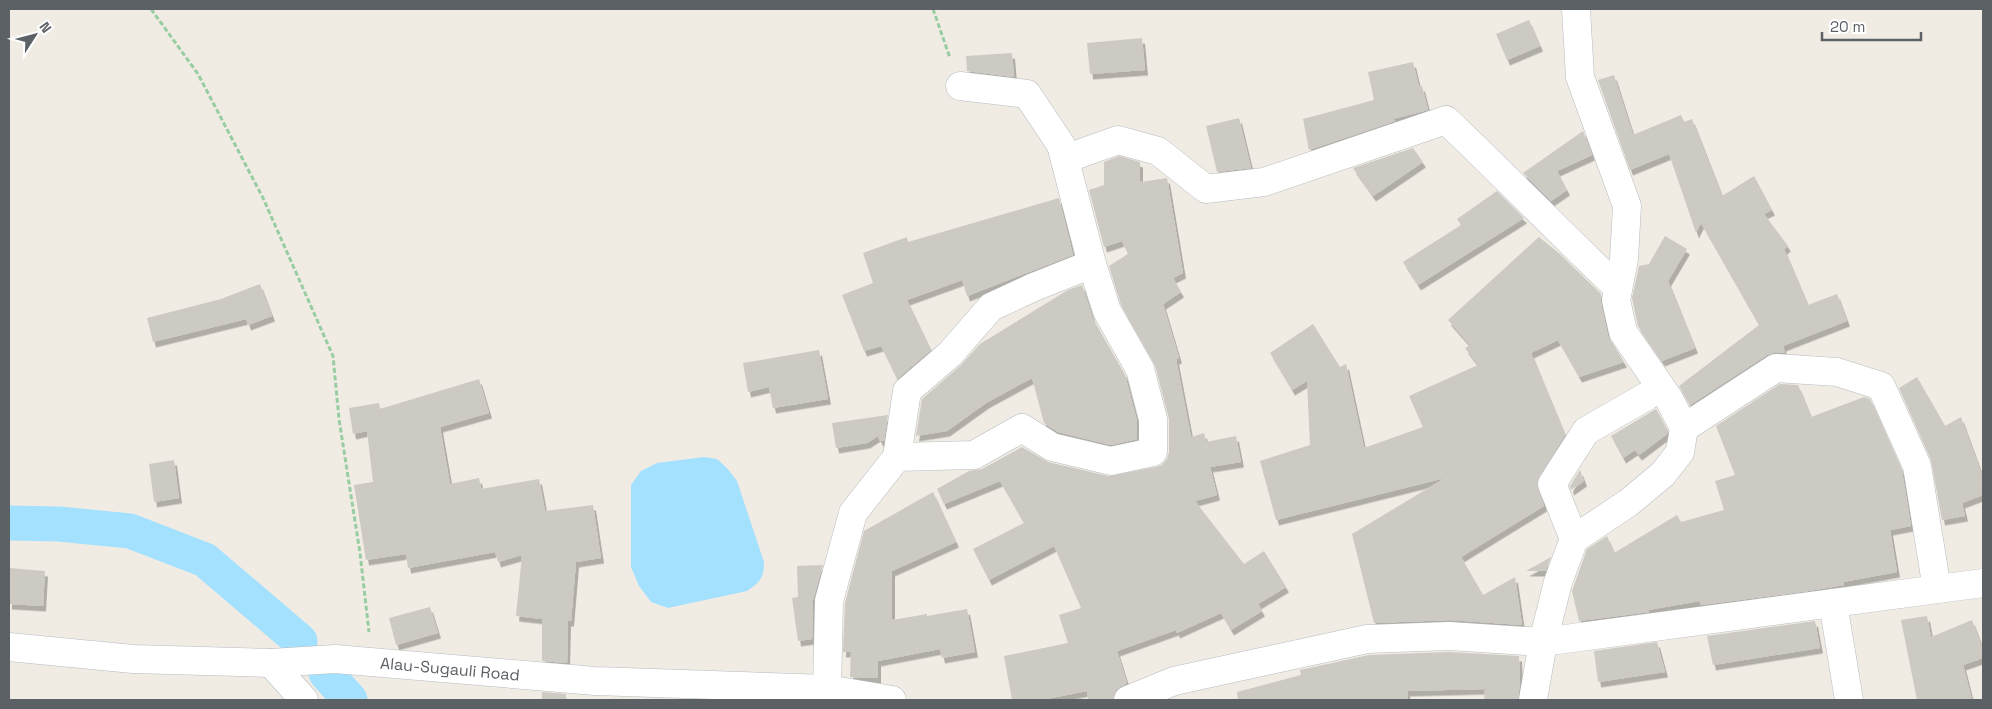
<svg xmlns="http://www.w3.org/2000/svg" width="1992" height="709" viewBox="0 0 1992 709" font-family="'Space Grotesk',sans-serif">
  <defs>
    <filter id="shadow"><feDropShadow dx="3" dy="5.5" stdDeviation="0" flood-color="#0004"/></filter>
  </defs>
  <rect width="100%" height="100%" fill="#f0ece4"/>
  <path fill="#a4e1ff" d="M704 457 717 459 727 468 737 481 764 562C764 578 760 582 747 591L668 608 651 602 639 586 631 567V485L641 471 657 463Z"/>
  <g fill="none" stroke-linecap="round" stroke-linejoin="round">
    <g stroke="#a4e1ff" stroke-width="35">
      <path d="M9 523 59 524 130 531 205 560 300 641"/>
      <path d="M326 673 350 700"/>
    </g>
  </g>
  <g fill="#cdc9c3" filter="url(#shadow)">
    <path d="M1529 20 1540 46 1507 60 1496 34Z"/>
    <path d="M1142 38 1145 70 1090 74 1087 43Z"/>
    <path d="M1012 53 1014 77 967 71 966 56Z"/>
    <path d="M1413 62 1419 87 1422 86 1428 110 1393 119 1395 121 1309 150 1303 119 1374 100 1368 72Z"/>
    <path d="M1614 75 1633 135 1681 115 1684 122 1692 119 1722 196 1754 176 1772 210 1764 214 1788 246 1784 249 1808 305 1837 294 1847 321 1783 346 1785 353 1776 352 1767 355 1690 405 1679 386 1759 325 1701 223 1696 233 1669 154 1630 170 1598 80Z"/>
    <path d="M1239 118 1251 168 1217 172 1206 126Z"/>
    <path d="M1583 131 1592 155 1557 171 1567 190 1551 201 1523 173Z"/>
    <path d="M1413 148 1423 162 1373 196 1353 168Z"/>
    <path d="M1119 156 1140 162V182L1167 178 1183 273 1173 278 1181 292 1163 304 1179 358 1176 359 1191 437 1204 433 1206 442 1236 436 1241 462 1210 467 1217 495 1195 501 1244 564 1264 551 1286 587 1258 604 1262 611 1231 630 1221 613 1177 633 1176 630 1117 651 1127 683 1116 690 1113 700H1088L1087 691 1041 700H1012L1004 656 1068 643 1059 615 1081 608 1054 546 989 580 973 549 1024 523 1000 481 944 504 937 489 969 471 982 469 1022 447 1048 462 1108 476 1156 467 1162 465 1167 459 1169 452V419L1155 365 1121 305 1109 266 1128 254 1122 241 1104 247 1089 190 1104 185V162Z"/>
    <path d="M1497 191 1524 218 1418 285 1403 262 1461 225 1457 219Z"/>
    <path d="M1059 198 1073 255 967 296 962 280 907 300 931 350 897 379 881 346 864 351 842 295 873 283 863 253 907 237 908 242Z"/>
    <path d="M1665 236 1687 249 1668 281 1695 348 1662 361 1638 326 1632 298 1639 266 1649 264Z"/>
    <path d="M1539 237 1561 255 1601 294V303L1608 336 1624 362 1579 377 1558 340 1531 353 1565 435 1537 482 1544 506 1461 557 1483 595 1515 577 1522 625 1450 620 1374 623 1352 534 1445 478 1276 520 1260 461 1310 445 1307 381 1292 390 1270 353 1313 324 1340 367 1346 364 1364 448 1423 427 1409 396 1478 365 1465 348 1470 345 1448 320Z"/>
    <path d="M260 284 272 316 248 325 246 319 153 342 147 318 221 299Z"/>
    <path d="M1082 285 1093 319 1125 375 1137 421V439L1111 445 1058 432 1044 423 1032 378 986 403 947 431 916 436 922 399 960 366 980 344 1068 290Z"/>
    <path d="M819 350 828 399 773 408 769 387 748 392 743 363Z"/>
    <path d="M1917 377 1945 426 1961 417 1983 478V495L1962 503 1965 516 1942 520 1931 460 1899 388Z"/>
    <path d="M479 379 489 413 440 427 450 484 479 478 481 489 539 479 545 511 593 505 601 558 576 562 571 621H568L567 663 542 661V619L516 616 522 555 498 562 495 552 408 568 406 554 366 560 354 485 373 482 367 431 353 434 349 408 379 403 380 409Z"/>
    <path d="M1780 384 1798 385 1811 417 1864 397 1870 399 1902 471 1911 526 1890 530 1897 572 1843 582 1844 585 1808 591 1701 605 1700 601 1648 610 1649 612 1579 621 1572 591 1587 549 1607 536 1614 553 1677 515 1681 522 1724 510 1715 481 1735 475 1716 426Z"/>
    <path d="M1656 409 1668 431 1667 434 1639 455 1635 450 1623 458 1611 436Z"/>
    <path d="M888 415 884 441H880L878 436 867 443 836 448 832 423Z"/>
    <path d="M174 460 179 498 154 502 149 464Z"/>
    <path d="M1580 470 1584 481 1571 490 1570 486Z"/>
    <path d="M933 492 956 542 892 571V620L927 614V616L967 609 975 652 942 658 940 649 878 661V678L850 677 851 652H843L845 603 864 531Z"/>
    <path d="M1551 557 1546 571H1526Z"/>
    <path d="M823 565 813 600 812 639 798 641 792 598 798 597 797 566Z"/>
    <path d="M9 568 45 571 43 606 9 604Z"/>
    <path d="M430 607 438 633 396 645 389 618Z"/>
    <path d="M1927 616 1931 637 1972 620 1983 649V658L1963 665 1972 700H1917L1901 620Z"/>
    <path d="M1815 621 1820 648 1713 665 1707 636Z"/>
    <path d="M1657 642 1665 672 1598 682 1594 651Z"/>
    <path d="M1449 652 1519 656 1520 682 1518 700H1484L1485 689 1407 691 1408 700H1238L1237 692 1301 675 1300 670 1369 655Z"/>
    <path d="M542 692 566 694V700H542Z"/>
  </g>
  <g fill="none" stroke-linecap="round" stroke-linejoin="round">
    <g stroke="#b6bbbf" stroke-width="29">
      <g id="minor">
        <path d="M1065 159 1118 140 1158 151 1206 189 1264 182 1446 120C1504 175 1560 233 1618 288"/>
        <path d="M1684 428 1776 368 1837 372 1881 386 1917 466 1937 589"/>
        <path d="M897 457 907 391 950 354 991 307 1034 287 1092 264"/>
        <path d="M1574 539 1552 484 1586 431 1647 396 1660 386"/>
        <path d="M1833 603 1849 700"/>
        <path d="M9 647 133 659 271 663 335 659 595 681 827 689 892 700"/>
        <path d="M271 663 304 700"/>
        <path d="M827 689 829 601 853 513 897 457 974 455 1022 428 1052 447 1111 461 1153 452V419L1140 369 1107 311 1092 264 1061 145 1027 94 960 86"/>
        <path d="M1128 700 1174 681 1367 639 1449 636 1543 642 1983 583"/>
        <path d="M1533 700 1543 642 1558 582 1574 539 1628 503 1663 474 1680 452 1684 428 1669 399 1623 332 1616 300 1624 259 1627 206 1580 77 1576 9"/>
      </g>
    </g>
    <g stroke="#98cda1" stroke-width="3" stroke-dasharray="5 2.5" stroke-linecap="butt">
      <path d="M151 9 198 74 263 198 333 356 339 419 360 553 369 632"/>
      <path d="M933 9 950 58"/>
    </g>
    <use href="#minor" stroke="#fff" stroke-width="28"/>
  </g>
  <g text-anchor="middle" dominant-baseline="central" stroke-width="4" stroke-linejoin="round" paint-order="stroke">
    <g font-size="16" fill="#5c6166" stroke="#fff">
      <text transform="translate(450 669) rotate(5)">Alau-Sugauli Road</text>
    </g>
  </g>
  <rect width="1992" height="709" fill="none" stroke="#5c6166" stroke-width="20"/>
  <g transform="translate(35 35) rotate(54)" stroke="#ffffff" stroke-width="4" paint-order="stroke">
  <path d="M0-4L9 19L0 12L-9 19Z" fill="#5c6166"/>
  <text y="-8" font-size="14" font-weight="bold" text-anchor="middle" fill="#5c6166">N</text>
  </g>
  <path d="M1822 32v8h99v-8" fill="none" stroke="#5c6166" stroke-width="2.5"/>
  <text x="1830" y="32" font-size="15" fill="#5c6166" stroke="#ffffff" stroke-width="4" paint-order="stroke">20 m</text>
</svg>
